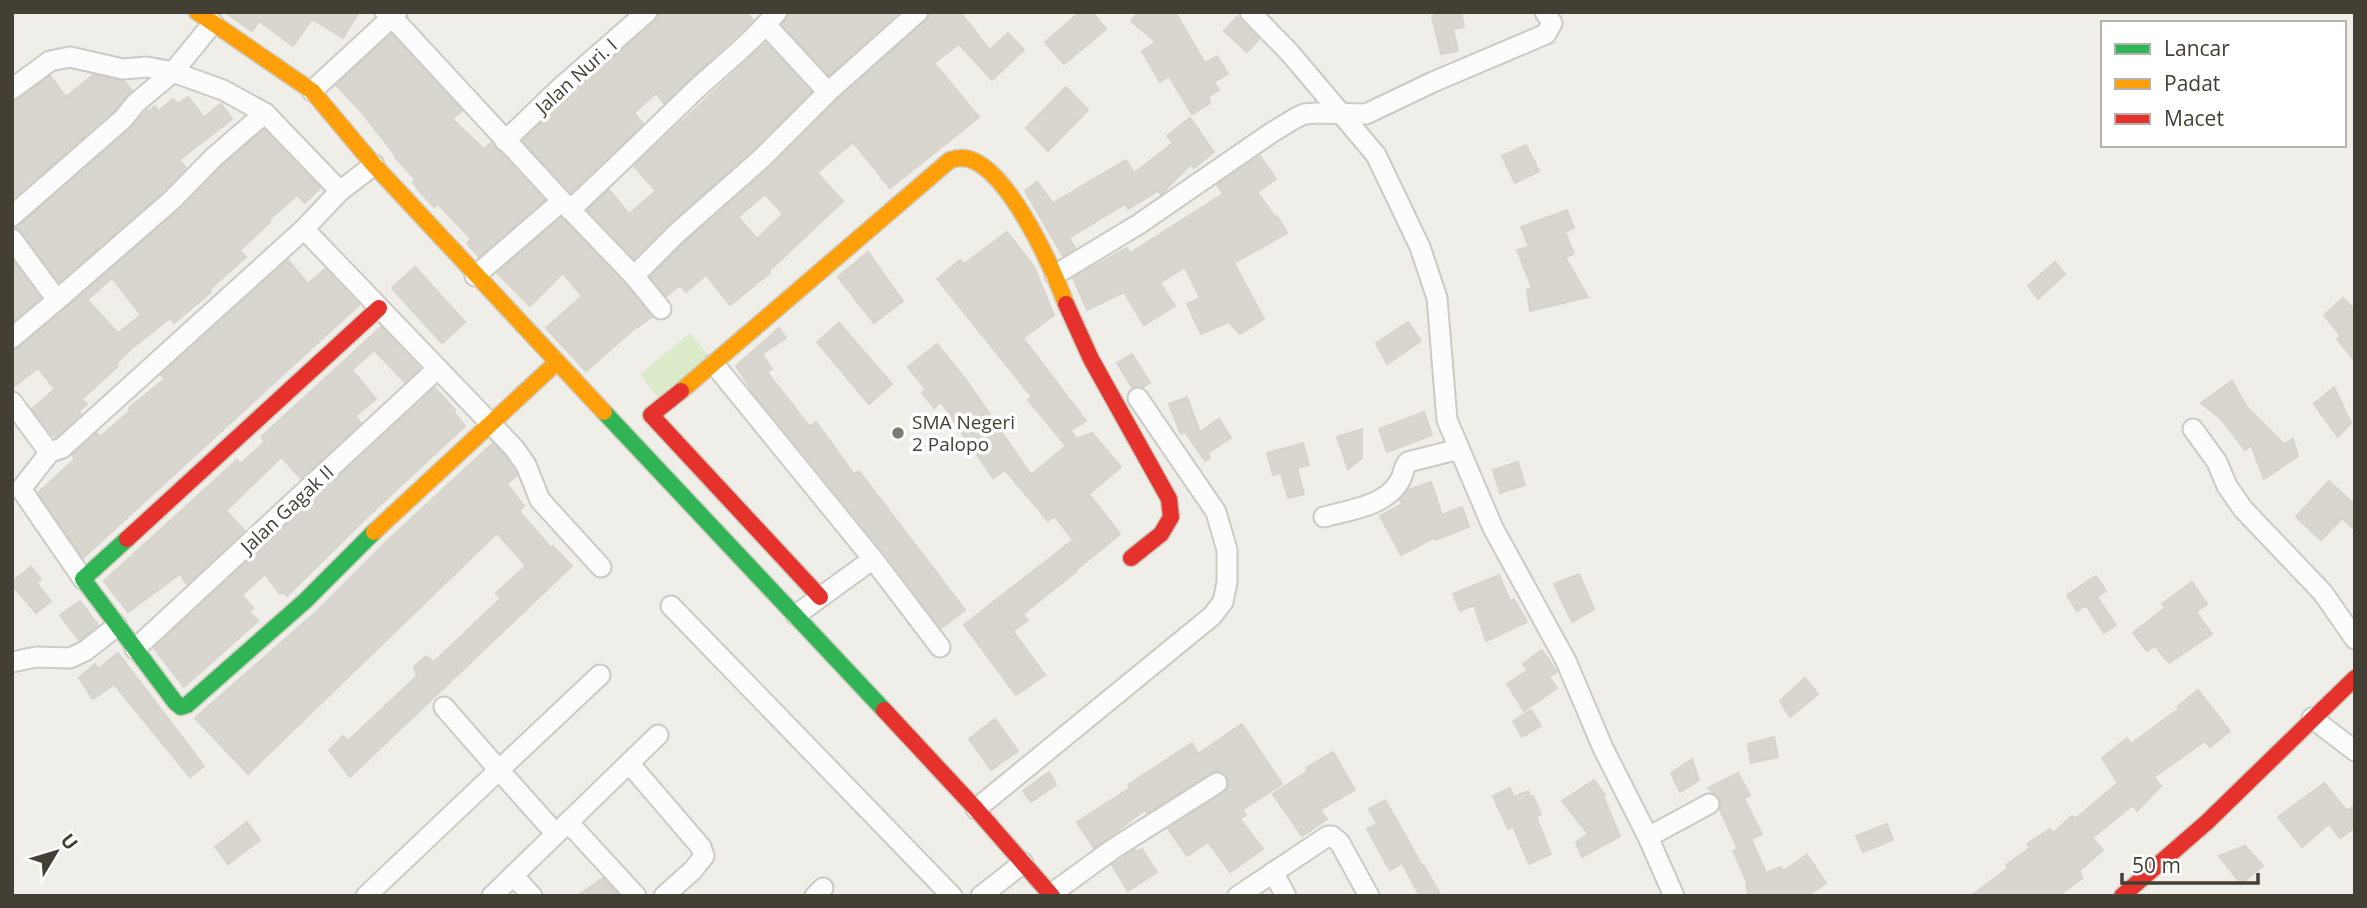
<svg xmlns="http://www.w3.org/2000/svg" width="2367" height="908" viewBox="0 0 2367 908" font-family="'Open Sans',sans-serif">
  <rect width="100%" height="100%" fill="#efeee8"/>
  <path fill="#dbeac8" d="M690 333 709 356 658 397 640 374Z"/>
  <g fill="#d9d6d0" stroke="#d7d4ce" stroke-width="2" fill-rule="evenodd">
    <path d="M225 12H359L343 38 312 19 293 46 259 21 252 31Z"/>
    <path d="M659 12H745L753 20 664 103 656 93 634 113 643 124 571 192 523 141 567 98 655 21Z"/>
    <path d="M789 12H899L829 75 782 25Z"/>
    <path d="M930 12H960L990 50 1008 33 1024 50 992 80 959 44 934 63 979 117 890 188 853 142 817 173 843 201 769 271 770 273 730 305 706 275 686 292 680 285 666 296 650 277 685 242 770 168 836 101 926 21ZM765 194 783 214 757 239 738 217Z"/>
    <path d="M1080 12H1092L1106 29 1064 64 1045 42Z"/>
    <path d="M1138 12H1175L1205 63 1217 56 1228 74 1214 82 1219 90 1208 97 1210 103 1192 114 1169 76 1160 82 1142 51 1156 42 1131 21Z"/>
    <path d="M1450 12H1461L1464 27 1453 29 1458 51 1441 54 1432 16Z"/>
    <path d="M1237 17 1259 39 1247 52 1224 31Z"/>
    <path d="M391 34 462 111 452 119 484 149 491 143 544 200 479 257 467 243 471 239 438 204 434 207 420 192 413 182 416 180 395 157 396 156 358 108 336 85Z"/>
    <path d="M766 43 811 92 753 150 669 224 634 258 588 210 609 190 629 214 656 191 634 166Z"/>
    <path d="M93 75 124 81 132 91 114 110 12 200V101L19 99 50 76 66 97Z"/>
    <path d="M1066 87 1088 110 1048 151 1026 128Z"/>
    <path d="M188 97 204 117 221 104 232 119 179 160 186 168 164 191 59 282 22 232 16 228 131 128 147 110 149 111 155 106 158 111 173 99 178 104Z"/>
    <path d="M1190 118 1214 152 1194 168 1191 164 1161 194 1158 191 1128 209 1125 204 1069 238 1075 248 1063 256 1025 191 1037 182 1053 203 1126 160 1134 173 1173 143 1167 136Z"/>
    <path d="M264 130 320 188 305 203 297 195 269 220 270 222 240 250 246 257 209 290 211 292 174 323 170 318 131 349 116 364 118 366 82 399 87 404 79 411 81 414 56 437 53 434 52 435 32 409 55 389 38 368 12 388V350L20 347 180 209 222 166ZM112 278 141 315 118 333 87 300Z"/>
    <path d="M1526 145 1539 171 1515 183 1502 156Z"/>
    <path d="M1260 156 1276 179 1257 192 1275 217 1277 216 1287 233 1234 263 1264 319 1240 334 1229 322 1201 334 1187 304 1200 298 1185 267 1160 283 1175 306 1144 325 1124 292 1087 310 1073 278 1127 248 1130 253 1223 194 1217 185Z"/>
    <path d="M1567 210 1574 228 1565 232 1574 254 1565 257 1588 297 1530 311 1527 290 1532 288 1517 250 1529 247 1521 227Z"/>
    <path d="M561 218 625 284 652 317 633 330 586 371 546 328 582 296 563 273 530 306 497 273Z"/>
    <path d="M1007 232 1034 267 1054 315 1023 338 1086 421 1071 430 1076 439 1092 433 1121 467 1089 494 1120 534 1076 570 1077 571 1023 614 1028 620 1013 631 1045 675 1016 695 964 625 1073 540 1054 516 1048 521 1005 470 993 478 941 402 934 408 922 393 926 390 908 367 937 344 967 381 1031 475 1066 446 1028 400 1032 397 937 279 960 260 964 264Z"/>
    <path d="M868 252 903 301 874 323 838 277Z"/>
    <path d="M12 260 40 298 12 322Z"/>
    <path d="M288 260 308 284 325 269 359 305 83 558 38 493 75 459 72 455 97 433 100 437 131 410 129 408 165 379 161 375Z"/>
    <path d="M2055 262 2065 274 2038 299 2028 286Z"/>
    <path d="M415 267 465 322 442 343 392 288Z"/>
    <path d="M2343 298 2355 310V361L2337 339 2341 336 2324 315Z"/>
    <path d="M1408 322 1421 341 1387 364 1376 343Z"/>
    <path d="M839 323 892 384 869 404 817 342Z"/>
    <path d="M381 327 419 368 418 370 405 382 374 350 352 370 376 399 355 416 361 423 301 478 281 457 226 511 245 531 187 584 180 574 128 612 104 581 237 460 240 464 265 442 261 437Z"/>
    <path d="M779 328 786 338 762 354 772 369 767 372 810 427 816 422 854 474 859 471 965 610 941 628 883 551 752 391 736 366Z"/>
    <path d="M1132 354 1150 383 1143 387H1132L1117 363Z"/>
    <path d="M2232 381 2247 407 2284 444 2293 439 2298 456 2264 479 2251 445 2245 450 2220 418 2201 403Z"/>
    <path d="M2334 387 2351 423 2338 437 2314 404Z"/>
    <path d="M435 388 455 410 454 412 465 426 365 519 287 596 283 592 280 594 265 574 242 595 253 608 249 611 258 621 184 687 154 648Z"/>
    <path d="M1187 397 1200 432 1219 419 1231 438 1208 453 1210 458 1205 461 1185 432 1181 434 1169 404Z"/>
    <path d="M1424 412 1432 435 1387 452 1379 429Z"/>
    <path d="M1362 429V458L1348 469 1337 437Z"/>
    <path d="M493 443 508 460 517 475 507 484 524 506 519 511 551 548 553 546 572 566 350 777 329 750 343 736 348 741 417 676 414 667 426 656 434 662 501 598 496 593 526 566 497 533 248 774 195 718 316 612 387 541Z"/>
    <path d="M1303 443 1309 465 1297 468 1304 494 1288 498 1281 473 1273 475 1267 453Z"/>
    <path d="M1518 462 1525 485 1500 493 1493 470Z"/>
    <path d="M2329 481 2355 505V530L2342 518 2321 540 2296 517Z"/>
    <path d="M1431 482 1442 515 1462 507 1469 527 1435 540 1434 538 1401 555 1380 516 1402 504 1400 500 1408 490Z"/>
    <path d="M31 567 41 579 36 583 51 601 36 613 12 585V582Z"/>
    <path d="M1579 574 1594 609 1572 622 1554 584Z"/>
    <path d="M1499 575 1510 601 1514 599 1527 622 1486 641 1474 605 1460 611 1453 594Z"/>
    <path d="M2096 576 2106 591 2097 597 2116 625 2104 633 2086 605 2077 611 2067 595Z"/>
    <path d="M2192 582 2207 604 2196 612 2212 634 2169 663 2155 646 2147 651 2133 633 2165 608 2162 604Z"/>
    <path d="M80 601 98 625 79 640 60 615Z"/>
    <path d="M1542 650 1557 672 1549 677 1557 688 1524 711 1507 684 1528 670 1523 664Z"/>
    <path d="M118 653 204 766 190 777 114 684 93 699 79 678 95 664 98 669Z"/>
    <path d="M1805 678 1818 694 1790 717 1780 701Z"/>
    <path d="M2198 690 2230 731 2210 747 2205 741 2154 777 2161 786 2137 811 2133 805 2092 838 2103 850 2079 871 2083 878 2058 896H1971L2008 868 2006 865 2030 848 2027 844 2050 829 2053 833 2072 816 2075 819 2118 783 2102 758 2127 738 2131 744 2180 708 2178 706Z"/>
    <path d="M1531 710 1541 726 1522 737 1513 721Z"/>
    <path d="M995 719 1018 751 991 770 969 739Z"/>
    <path d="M1242 724 1282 784 1242 810 1246 815 1240 819 1263 849 1230 872 1208 842 1187 856 1168 829 1227 789 1228 777 1217 771 1210 773 1147 813 1145 810 1094 848 1077 822 1130 788 1128 785 1192 743 1198 754Z"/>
    <path d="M1774 737 1778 757 1751 763 1748 744Z"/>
    <path d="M1333 752 1355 790 1320 810 1327 819 1302 836 1273 794 1308 771 1306 768Z"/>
    <path d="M1692 759 1699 780 1680 792 1671 773Z"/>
    <path d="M1049 772 1056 785 1031 802 1023 791Z"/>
    <path d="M1738 773 1750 795 1744 799 1762 834 1751 839 1766 873 1781 867 1783 871 1807 855 1826 883 1807 896H1748L1746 880 1733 851 1738 849 1720 810V799L1708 788Z"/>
    <path d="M1594 780 1605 795 1603 796 1620 836 1582 857 1576 842 1588 834 1562 801Z"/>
    <path d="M2324 783 2347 811 2355 805V827L2340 838 2329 824 2302 847 2278 817Z"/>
    <path d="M1510 788 1514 797 1528 791 1531 797 1533 796 1541 814 1536 817 1551 854 1529 864 1513 826 1508 829 1493 796Z"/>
    <path d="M1385 800 1423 867 1424 866 1441 896H1420L1402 863 1390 870 1367 829 1377 824 1369 809Z"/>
    <path d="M247 822 260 840 228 864 215 847Z"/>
    <path d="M1887 824 1893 840 1863 852 1856 836Z"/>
    <path d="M2245 846 2263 866 2241 884 2219 856Z"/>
    <path d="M1142 849 1157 872 1128 891 1112 865 1135 850 1136 852Z"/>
    <path d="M603 878 619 896H577Z"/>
  </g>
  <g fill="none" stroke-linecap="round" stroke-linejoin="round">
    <g stroke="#cbcac4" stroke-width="23">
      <g id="street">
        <path d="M397 12 392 17 562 201 475 276"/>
        <path d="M1250 12 1290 53 1376 155 1420 247 1437 298 1447 420 1493 528 1566 661 1603 748 1648 837 1674 896"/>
        <path d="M766 25 828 92"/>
        <path d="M12 89 50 61 70 57 123 69 147 67 173 72 223 90 265 113"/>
        <path d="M312 91 392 17 385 12"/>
        <path d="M505 141 559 89 647 12"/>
        <path d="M563 202 634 276 661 309"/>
        <path d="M570 210C611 172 651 133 691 94 720 67 751 43 777 12"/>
        <path d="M12 216 123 119 136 103 173 72 213 23"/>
        <path d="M304 229 514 448 526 465 540 500 601 567"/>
        <path d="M12 239 57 300 12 338"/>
        <path d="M1055 275 1139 224 1271 133 1294 119 1304 114 1317 113 1366 114 1433 82 1546 34 1552 23 1545 12"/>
        <path d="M634 276 677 233 761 159 828 92 918 12"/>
        <path d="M57 300 172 200 214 157 265 113 340 191"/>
        <path d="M714 364 873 559 940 647"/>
        <path d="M12 402 46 448 50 452 62 448 304 229 340 191 374 165"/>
        <path d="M2193 429 2217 462 2227 486 2243 509 2323 593 2355 639"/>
        <path d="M50 452 21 489 83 579"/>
        <path d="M1324 517C1349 510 1385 506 1399 482 1404 475 1403 467 1408 462L1459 449"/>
        <path d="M671 606 952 896"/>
        <path d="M796 615 873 559"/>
        <path d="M135 649 437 369"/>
        <path d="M12 662 36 657 70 658 85 651 117 626"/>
        <path d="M2312 718 2355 751"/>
        <path d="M629 763 701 847 704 856 693 870 664 896"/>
        <path d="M976 809 1212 616 1223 602 1227 582V550L1216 512 1138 398"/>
        <path d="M568 822 636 896"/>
        <path d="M556 834 499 770 600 675"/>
        <path d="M1648 837 1709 804"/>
        <path d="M1273 872 1286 896"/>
        <path d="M513 875 532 896"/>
        <path d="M1051 894 1113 849 1217 783"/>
        <path d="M366 896 499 770 444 707"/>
        <path d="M492 896 658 735"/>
        <path d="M815 896 823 888"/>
        <path d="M981 896 1023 863"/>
        <path d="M1238 896 1328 836H1332L1340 843 1369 896"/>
      </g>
    </g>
    <g stroke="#cecbbf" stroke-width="19">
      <g id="fast">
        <path d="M604 412 884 710"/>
        <path d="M127 539 83 579 175 702 181 707 187 705 305 601 374 532"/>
      </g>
    </g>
    <g stroke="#cecbbf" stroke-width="19">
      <g id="slow">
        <path d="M197 12 312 91 374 165 604 412"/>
        <path d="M681 391 950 160C959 157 968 157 976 162 1013 181 1052 266 1066 304"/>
        <path d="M374 532 556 363"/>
      </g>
    </g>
    <g stroke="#cecbbf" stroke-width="19">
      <g id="jam">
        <path d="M1066 304 1091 359 1169 499 1171 517 1161 534 1131 558"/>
        <path d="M681 391 651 415 820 597"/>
        <path d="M127 539 379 308"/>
        <path d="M884 710 976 809 1052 896"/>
        <path d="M2122 896 2207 822 2355 678"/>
      </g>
    </g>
    <use href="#street" stroke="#fdfcfc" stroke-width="19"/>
    <use href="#fast" stroke="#30b455" stroke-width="16"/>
    <use href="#slow" stroke="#ff9f0a" stroke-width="16"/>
    <use href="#jam" stroke="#e5322d" stroke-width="16"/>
  </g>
  <circle fill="#807c73" stroke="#fff" stroke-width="2.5" cx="898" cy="433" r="7"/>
  <g text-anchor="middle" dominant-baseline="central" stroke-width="7" stroke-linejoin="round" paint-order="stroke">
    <g font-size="19" fill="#443f34" stroke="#fff">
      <text transform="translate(576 76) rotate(-42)">Jalan Nuri. I</text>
      <text transform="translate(287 509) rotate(-43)">Jalan Gagak II</text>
    </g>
    <g font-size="19" fill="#443f34" stroke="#fff" text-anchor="start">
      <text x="912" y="422">SMA Negeri<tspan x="912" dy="22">2 Palopo</tspan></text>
    </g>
  </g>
  <rect width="2367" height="908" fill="none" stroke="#443f34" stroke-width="28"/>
  <rect x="2101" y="21" width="245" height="126" fill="#ffffff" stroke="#b4b2ae" stroke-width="2"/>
  <rect x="2115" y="44" width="35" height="10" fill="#30b455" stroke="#b4b2ae" stroke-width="2"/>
  <text x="2164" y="56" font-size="21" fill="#443f34">Lancar</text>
  <rect x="2115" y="79" width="35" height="10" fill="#ff9f0a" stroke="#b4b2ae" stroke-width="2"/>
  <text x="2164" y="91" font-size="21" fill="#443f34">Padat</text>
  <rect x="2115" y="114" width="35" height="10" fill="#e5322d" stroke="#b4b2ae" stroke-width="2"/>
  <text x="2164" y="126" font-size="21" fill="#443f34">Macet</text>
  <g transform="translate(56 852) rotate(52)" stroke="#ffffff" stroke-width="5" paint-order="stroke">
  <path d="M0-5L12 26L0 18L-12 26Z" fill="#443f34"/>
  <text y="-10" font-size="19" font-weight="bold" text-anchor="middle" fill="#443f34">U</text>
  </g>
  <path d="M2122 873v10h136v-10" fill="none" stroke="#443f34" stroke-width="3.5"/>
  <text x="2132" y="873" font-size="21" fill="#443f34" stroke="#ffffff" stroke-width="5" paint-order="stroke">50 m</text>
</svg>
